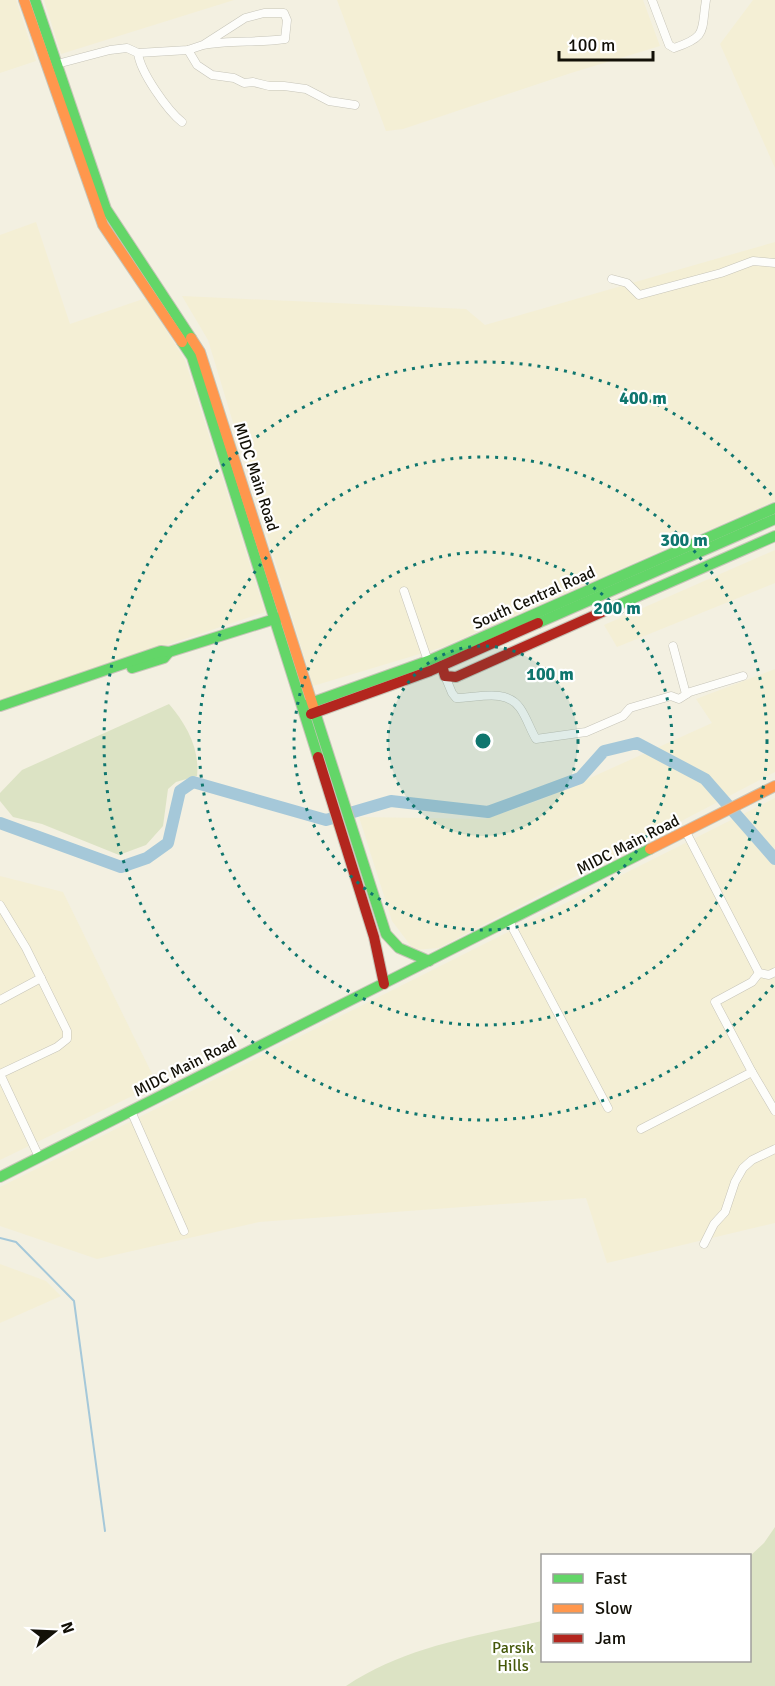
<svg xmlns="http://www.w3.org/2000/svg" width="775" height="1686" viewBox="0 0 775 1686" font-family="Signika,sans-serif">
  <rect width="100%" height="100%" fill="#f3f0e1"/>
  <g fill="#f4efd5">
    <path d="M0 0H16L36 61 0 73Z"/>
    <path d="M44 0H234L61 54Z"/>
    <path d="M337 0H643L660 46 571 73 403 129 386 131Z"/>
    <path d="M753 0H775V168L720 44Z"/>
    <path d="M36 222 70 324 146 298 185 360 265 612 0 701V235Z"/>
    <path d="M775 242V501L443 647 313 686 208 340 182 296 466 309 485 325Z"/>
    <path d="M775 550V583L617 647 604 625Z"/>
    <path d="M775 669V772L439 948 414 950 392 921 359 817 485 819 541 800 712 723 696 699Z"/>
    <path d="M775 798V1223L607 1263 586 1198 259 1222 97 1259 0 1226V1187Z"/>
    <path d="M0 876 63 892 157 1084 0 1160Z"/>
    <path d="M0 1264 46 1281 61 1296 0 1323Z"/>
  </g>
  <g fill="#dce3c4">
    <path d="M169 704C186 724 200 748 197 776L176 782 168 789 163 826 146 845 119 855 42 824 13 817 0 801V793L22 770Z"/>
    <path d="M775 1527V1686H346C407 1646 473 1637 542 1621V1660H750V1556L764 1543Z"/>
  </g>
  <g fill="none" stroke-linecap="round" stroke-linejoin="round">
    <path stroke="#a5c8d9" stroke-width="2" d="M0 1238 16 1242 74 1301 105 1531"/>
    <path stroke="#a5c8d9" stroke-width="12" d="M0 823 121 867 147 858 168 843 180 791 193 782 326 820 391 801 488 812 580 778 604 751 637 743 705 779 775 859"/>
    <g stroke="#c6c4b8" stroke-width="9">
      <g id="street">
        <path d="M652 0 669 45 674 48C708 37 701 31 706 0"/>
        <path d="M188 50 197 65 212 75 234 78 244 83 253 82 269 86H284L306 89 329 101 355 105"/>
        <path d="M138 53C140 72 168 111 182 122"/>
        <path d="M57 64 110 50 127 48 138 53 188 50 203 45 245 18 264 13H284L287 20 285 39C258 43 230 40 203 45"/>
        <path d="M612 279 627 283 639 295 721 273 753 261 775 263"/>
        <path d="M404 591 428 661"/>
        <path d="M673 646 686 694"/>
        <path d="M445 676 452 693 456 698C478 698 506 688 520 708 527 718 530 729 536 739L586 732 623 716 630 708 671 696 679 699 690 692 743 676"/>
        <path d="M686 832 759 973 769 975 775 972"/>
        <path d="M0 905 26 948 67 1031V1039L57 1047 0 1074 39 1157"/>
        <path d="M509 921 608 1108"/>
        <path d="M0 1000 41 978"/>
        <path d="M752 1072 715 1002 752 982 759 973"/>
        <path d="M131 1111 184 1231"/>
        <path d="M641 1129 752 1072 775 1111"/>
        <path d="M704 1244 714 1224 725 1212 735 1182 743 1168 752 1160 775 1149"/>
      </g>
    </g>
    <g stroke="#c6c4b8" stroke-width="12">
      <g id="fast">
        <path d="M35 0 106 209 191 338"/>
        <path d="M182 342 192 357 318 757"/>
        <path d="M609 609 775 536"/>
        <path d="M538 623 775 519"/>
        <path d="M132 668 164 658 169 652"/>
        <path d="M308 704 428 661 775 508"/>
        <path d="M0 706 161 651 169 652 281 617"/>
        <path d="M313 706 386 934 399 948 429 961"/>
        <path d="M0 1177 650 849"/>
      </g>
    </g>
    <g stroke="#c6c4b8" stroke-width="12">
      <g id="slow">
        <path d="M24 0 103 225 182 342"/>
        <path d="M191 338 200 352 313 706"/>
        <path d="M650 849 775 786"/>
      </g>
    </g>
    <g stroke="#c6c4b8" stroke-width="12">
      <g id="jam">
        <path d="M442 666 445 676 456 677 609 609"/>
        <path d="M311 714 430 671 538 623"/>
        <path d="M318 757 374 937 384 984"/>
      </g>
    </g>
    <use href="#street" stroke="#fdfdfa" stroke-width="8"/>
    <use href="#fast" stroke="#63d668" stroke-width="10"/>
    <use href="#slow" stroke="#ff974d" stroke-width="10"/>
    <use href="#jam" stroke="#b3261e" stroke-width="10"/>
  </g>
  <circle cx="483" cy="741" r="95" fill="#0f766e" fill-opacity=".12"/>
  <g fill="none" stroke="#0f766e" stroke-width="3" stroke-dasharray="3 6">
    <circle cx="483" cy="741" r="95"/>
    <circle cx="483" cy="741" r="189"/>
    <circle cx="483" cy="741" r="284"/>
    <path d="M773 985A379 379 0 1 1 773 497"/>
  </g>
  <g text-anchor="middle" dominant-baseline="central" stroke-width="4.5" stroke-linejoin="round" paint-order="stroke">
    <g font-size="16" fill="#121007" stroke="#fff">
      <text transform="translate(256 477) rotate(72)">MIDC Main Road</text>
      <text transform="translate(534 598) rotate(-24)">South Central Road</text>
      <text transform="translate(628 845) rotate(-27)">MIDC Main Road</text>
      <text transform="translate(185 1067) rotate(-27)">MIDC Main Road</text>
    </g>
    <g font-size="16" fill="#45580a" stroke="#fff">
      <text x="513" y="1648">Parsik<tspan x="513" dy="18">Hills</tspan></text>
    </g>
  </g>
  <circle cx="483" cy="741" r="9" fill="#0f766e" stroke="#fff" stroke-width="3"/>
  <g font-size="18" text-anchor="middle" font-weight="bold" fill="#0f766e" stroke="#fff" stroke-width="4.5" stroke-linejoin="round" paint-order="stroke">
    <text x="643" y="404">400 m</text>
    <text x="684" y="546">300 m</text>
    <text x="617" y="614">200 m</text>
    <text x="550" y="680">100 m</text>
  </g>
  <rect x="541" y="1554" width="210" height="108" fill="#ffffff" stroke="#a09f9c" stroke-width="1.5"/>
  <rect x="553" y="1574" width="30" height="9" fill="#63d668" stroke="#a09f9c" stroke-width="1.5"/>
  <text x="595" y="1584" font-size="18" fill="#121007">Fast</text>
  <rect x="553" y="1604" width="30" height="9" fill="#ff974d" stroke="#a09f9c" stroke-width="1.5"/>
  <text x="595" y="1614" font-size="18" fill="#121007">Slow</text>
  <rect x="553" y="1634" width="30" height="9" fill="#b3261e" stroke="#a09f9c" stroke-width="1.5"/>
  <text x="595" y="1644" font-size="18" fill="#121007">Jam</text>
  <g transform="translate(54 1632) rotate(72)" stroke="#ffffff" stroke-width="4.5" paint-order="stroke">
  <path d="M0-4.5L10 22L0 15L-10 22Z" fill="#121007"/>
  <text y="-9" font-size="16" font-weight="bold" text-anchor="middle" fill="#121007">N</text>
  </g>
  <path d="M559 51v9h94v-9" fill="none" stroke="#121007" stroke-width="3"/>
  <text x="568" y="51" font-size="18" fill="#121007" stroke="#ffffff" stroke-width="4.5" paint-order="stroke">100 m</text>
</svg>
